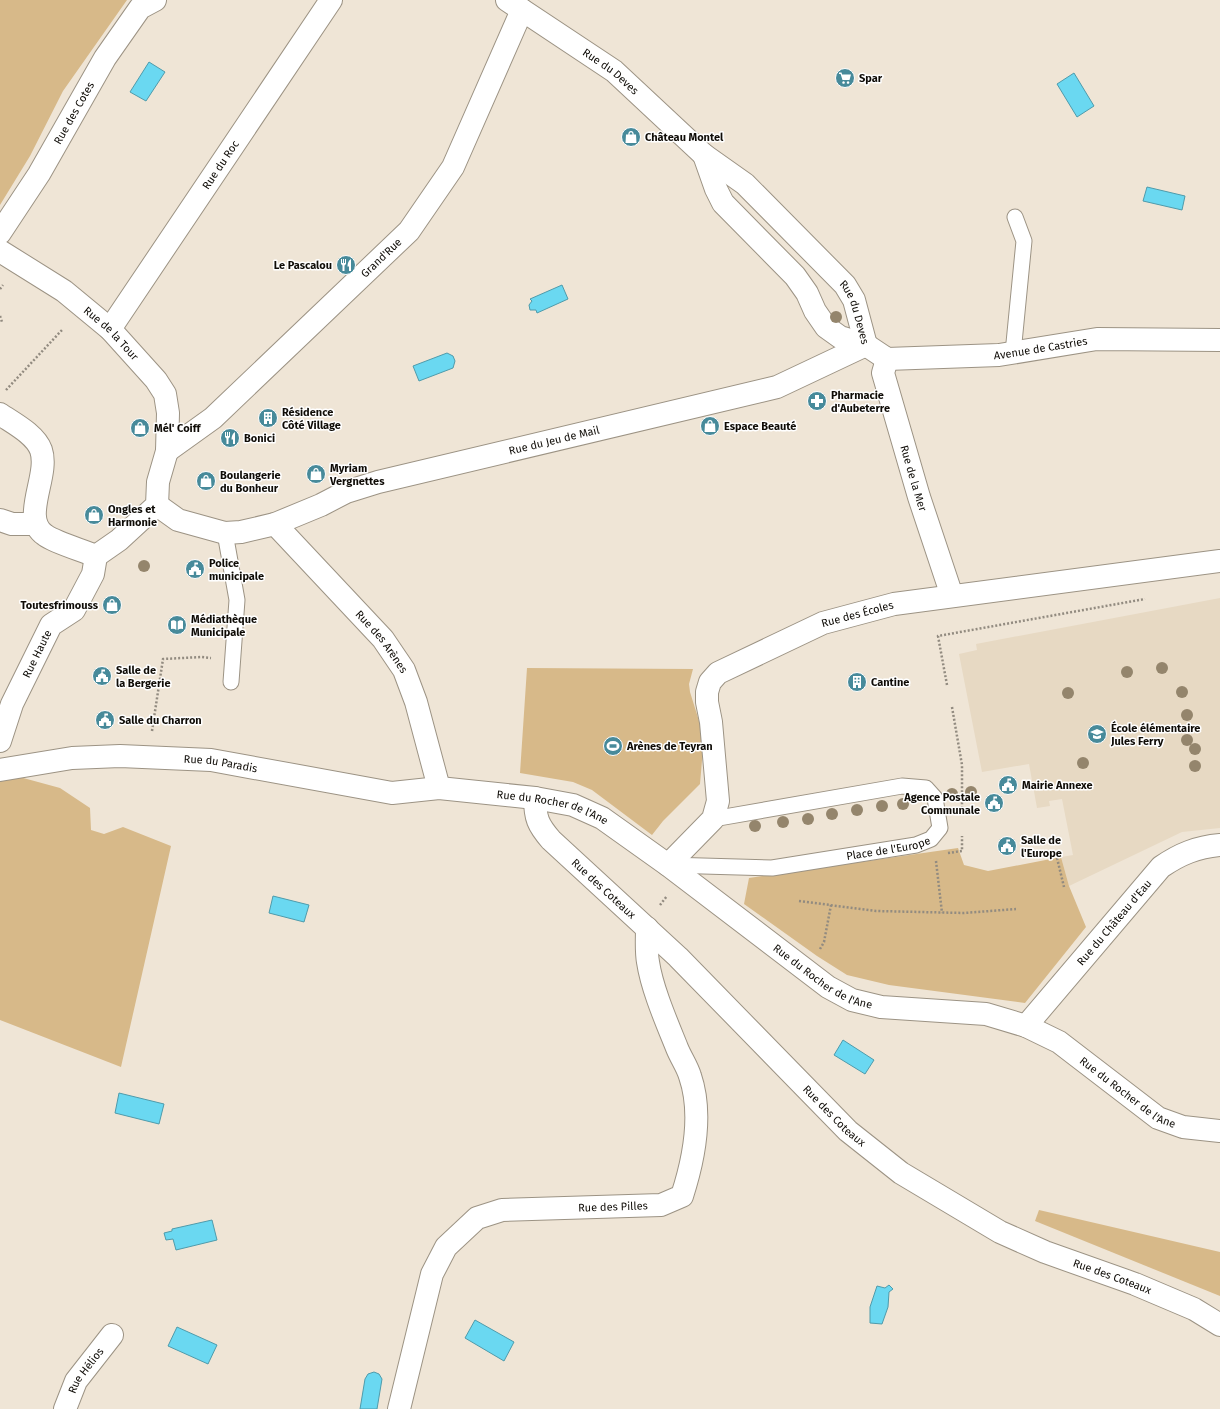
<svg xmlns="http://www.w3.org/2000/svg" width="1220" height="1409" viewBox="0 0 1220 1409" font-family="'Fira Sans',sans-serif">
  <rect width="100%" height="100%" fill="#efe5d6"/>
  <path fill="#e7d9c3" d="M1220 598V828L1182 832 1069 886 1061 857 1073 855 1062 799 1049 801 1050 806 1037 808 1029 764 982 772 959 654 977 650 976 644Z"/>
  <g fill="#d7b989">
    <path d="M0 0H127L63 91 30 156 0 205Z"/>
    <path d="M527 668 693 669 689 684 690 692 704 737 700 784 663 821 652 835 592 790 573 782 520 773Z"/>
    <path d="M16 776 60 788 90 808 91 830 104 834 123 827 171 846 121 1067 0 1020V778Z"/>
    <path d="M958 848 964 865 988 871 1061 857 1069 886 1086 927 1025 1003 889 985 847 975 817 956 744 904 749 878Z"/>
    <path d="M1039 1210 1220 1252V1296L1035 1221Z"/>
  </g>
  <g fill="#6ad8f1" stroke="#4f9bab">
    <path d="M149 62 165 72 146 101 130 92Z"/>
    <path d="M1074 73 1094 106 1077 117 1057 84Z"/>
    <path d="M1147 187 1185 196 1182 210 1143 201Z"/>
    <path d="M562 285 568 299 537 313 536 310H530L529 305 532 301 530 299Z"/>
    <path d="M447 353 453 356 455 361 453 368 419 381 413 366Z"/>
    <path d="M273 896 309 905 304 922 269 913Z"/>
    <path d="M843 1040 874 1060 865 1074 834 1055Z"/>
    <path d="M119 1093 164 1104 159 1124 115 1113Z"/>
    <path d="M212 1220 217 1240 176 1250 173 1239 166 1240 164 1233 172 1231V1229Z"/>
    <path d="M889 1285 893 1289 889 1292 888 1307 882 1324 870 1323V1307L877 1286 885 1288Z"/>
    <path d="M475 1320 514 1342 504 1361 465 1338Z"/>
    <path d="M177 1327 217 1345 208 1364 168 1346Z"/>
    <path d="M374 1372 379 1374 382 1379 377 1409H360L365 1379 368 1374Z"/>
  </g>
  <g fill="none" stroke-linecap="round" stroke-linejoin="round">
    <g stroke="#9c9384" stroke-width="17">
      <g id="lane">
        <path d="M1013 353 1024 241 1015 217"/>
        <path d="M225 533 237 600 231 682"/>
        <path id="s1" d="M668 865 772 868 916 845 931 839 940 828 935 798 926 788 902 786 713 819"/>
      </g>
    </g>
    <g stroke="#9c9384" stroke-width="24">
      <g id="street">
        <path id="s2" d="M507 0 614 71 704 155 745 184 845 285 854 300 866 345"/>
        <path id="s3" d="M704 155 716 189 723 203 795 276 807 293 815 311 826 327 840 337 866 345 887 359 999 355 1097 339 1220 340"/>
        <path id="s4" d="M0 233 39 174 105 58 140 8 155 0"/>
        <path id="s5" d="M0 251 64 291 110 329 156 380 165 394 168 413 167 451 158 482 157 505 119 540 96 556"/>
        <path id="s6" d="M110 329 331 0"/>
        <path id="s7" d="M887 359 883 373 919 497 952 596"/>
        <path d="M0 414C13 423 35 434 41 450 50 476 20 518 45 535 56 543 82 550 96 556"/>
        <path id="s8" d="M167 451 213 418 409 231 453 167 522 10"/>
        <path id="s9" d="M157 505 178 520 225 533 241 532 275 524 321 505 346 492 378 482 777 387 866 345"/>
        <path d="M0 520 12 524H35"/>
        <path id="s10" d="M275 524 383 639 404 670 416 702 439 788"/>
        <path id="s11" d="M0 741 12 704 51 625 74 610 93 574 96 556"/>
        <path id="s12" d="M0 770 72 758 120 756 211 760 392 793 439 788 535 798 573 805 602 818 668 865 828 987 852 1000 881 1007 986 1014 1026 1026 1059 1042 1158 1118 1183 1127 1220 1131"/>
        <path id="s13" d="M535 798C535 818 538 825 551 840L678 957 848 1131 901 1173 1000 1232 1045 1252 1135 1284 1194 1309 1220 1325"/>
        <path id="s14" d="M668 865 713 819 718 801 711 722 707 702V692L710 682 718 673 823 623 894 604 1220 561"/>
        <path id="s15" d="M1026 1026 1161 867C1180 854 1197 847 1220 845"/>
        <path id="s16" d="M65 1409 76 1381 112 1335"/>
        <path id="s17" d="M399 1409 432 1274 446 1247 477 1218 502 1210 661 1205 682 1196C694 1159 703 1114 690 1076 687 1066 681 1058 677 1048 667 1023 652 989 648 962 646 951 647 939 647 928"/>
      </g>
    </g>
    <g stroke="#928b80" stroke-width="2.5" stroke-dasharray="2 2" stroke-linecap="butt">
      <path d="M0 289 3 285"/>
      <path d="M0 316 2 322"/>
      <path d="M6 390 62 330"/>
      <path d="M947 685 938 636 1145 599"/>
      <path d="M952 707 962 765V811H959"/>
      <path d="M152 731 163 659 202 657 211 658"/>
      <path d="M948 853 962 851V836"/>
      <path d="M1057 858 1064 887"/>
      <path d="M936 861 942 913"/>
      <path d="M799 901 876 911 964 913 1016 909"/>
      <path d="M660 905 667 896"/>
      <path d="M820 949 824 942 831 905"/>
    </g>
    <use href="#lane" stroke="#fff" stroke-width="15"/>
    <use href="#street" stroke="#fff" stroke-width="22"/>
  </g>
  <g fill="#94856c">
    <circle cx="836" cy="317" r="6"/>
    <circle cx="144" cy="566" r="6"/>
    <circle cx="1162" cy="668" r="6"/>
    <circle cx="1127" cy="672" r="6"/>
    <circle cx="1182" cy="692" r="6"/>
    <circle cx="1068" cy="693" r="6"/>
    <circle cx="1187" cy="715" r="6"/>
    <circle cx="1187" cy="740" r="6"/>
    <circle cx="1195" cy="749" r="6"/>
    <circle cx="1083" cy="763" r="6"/>
    <circle cx="1195" cy="766" r="6"/>
    <circle cx="971" cy="792" r="6"/>
    <circle cx="952" cy="794" r="6"/>
    <circle cx="903" cy="804" r="6"/>
    <circle cx="882" cy="806" r="6"/>
    <circle cx="857" cy="810" r="6"/>
    <circle cx="832" cy="814" r="6"/>
    <circle cx="808" cy="819" r="6"/>
    <circle cx="783" cy="822" r="6"/>
    <circle cx="755" cy="826" r="6"/>
  </g>
  <defs>
    <g id="supermarket-disc" transform="scale(1)"><circle r="9.5" fill="#478a9a" stroke="#fff"/><path d="M-6-5.5h2.5l.6 2H6L4.5 2H-2.5L-4.4-4H-6ZM-1.5 3.2a1.3 1.3 0 1 0 .1 0ZM3 3.2a1.3 1.3 0 1 0 .1 0Z" fill="#fff"/></g>
    <g id="shop-disc" transform="scale(1)"><circle r="9.5" fill="#478a9a" stroke="#fff"/><path d="M-5-2.5h2.3a2.7 3.5 0 0 1 5.4 0H5L5.5 6h-11ZM-1.5-2.5h3a1.5 2.3 0 0 0-3 0Z" fill="#fff"/></g>
    <g id="restaurant-disc" transform="scale(1)"><circle r="9.5" fill="#478a9a" stroke="#fff"/><path d="M-5-6h1v4h1v-4h1v4h1v-4h1v5L-1.5 .5V6h-2V.5L-5-1ZM5-6V6H3V1.5H1.5Q1.5-4 5-6Z" fill="#fff"/></g>
    <g id="pharmacy-disc" transform="scale(1)"><circle r="9.5" fill="#478a9a" stroke="#fff"/><path d="M-2-6h4v4h4v4h-4v4h-4v-4h-4v-4h4Z" fill="#fff"/></g>
    <g id="building-disc" transform="scale(1)"><circle r="9.5" fill="#478a9a" stroke="#fff"/><path d="M-4-6H4V6H1V3H-1V6H-4ZM-2.5-4.3h1.7v1.8h-1.7ZM.8-4.3h1.7v1.8H.8ZM-2.5-1h1.7V.8h-1.7ZM.8-1h1.7V.8H.8Z" fill="#fff"/></g>
    <g id="civic-disc" transform="scale(1)"><circle r="9.5" fill="#478a9a" stroke="#fff"/><path d="M-.6-6.5H3V-4.5H.6V-3L4-1V1h2V6H-6V1h2V-1L-.6-3ZM-1.2 2.5V6h2.4V2.5Z" fill="#fff"/></g>
    <g id="library-disc" transform="scale(1)"><circle r="9.5" fill="#478a9a" stroke="#fff"/><path d="M-6-4Q-3-5.5-.7-3.5V5Q-3 3-6 4ZM6-4Q3-5.5 .7-3.5V5Q3 3 6 4Z" fill="#fff"/></g>
    <g id="school-disc" transform="scale(1)"><circle r="9.5" fill="#478a9a" stroke="#fff"/><path d="M0-5L7-2L0 1L-7-2ZM-4 1L0 2.5L4 1V4Q0 6-4 4Z" fill="#fff"/></g>
    <g id="stadium-disc" transform="scale(1)"><circle r="9.5" fill="#478a9a" stroke="#fff"/><path d="M0-5a6.5 5 0 1 0 0 10a6.5 5 0 1 0 0-10ZM-3.5-1.8h7v3.6h-7Z" fill="#fff"/></g>
  </defs>
  <g fill-rule="evenodd">
    <use href="#supermarket-disc" x="845" y="78"/>
    <use href="#shop-disc" x="631" y="137"/>
    <use href="#restaurant-disc" x="346" y="265"/>
    <use href="#pharmacy-disc" x="817" y="401"/>
    <use href="#building-disc" x="268" y="418"/>
    <use href="#shop-disc" x="710" y="426"/>
    <use href="#shop-disc" x="140" y="428"/>
    <use href="#restaurant-disc" x="230" y="438"/>
    <use href="#shop-disc" x="316" y="474"/>
    <use href="#shop-disc" x="206" y="481"/>
    <use href="#shop-disc" x="94" y="515"/>
    <use href="#civic-disc" x="195" y="569"/>
    <use href="#shop-disc" x="112" y="605"/>
    <use href="#library-disc" x="177" y="625"/>
    <use href="#civic-disc" x="102" y="676"/>
    <use href="#building-disc" x="857" y="682"/>
    <use href="#civic-disc" x="105" y="720"/>
    <use href="#school-disc" x="1097" y="734"/>
    <use href="#stadium-disc" x="613" y="746"/>
    <use href="#civic-disc" x="1008" y="785"/>
    <use href="#civic-disc" x="994" y="803"/>
    <use href="#civic-disc" x="1007" y="846"/>
  </g>
  <g text-anchor="middle" dominant-baseline="central" stroke-width="3" stroke-linejoin="round" paint-order="stroke">
    <g font-size="11" fill="#0f0c07" stroke="#fff">
      <text stroke="none"><textPath href="#s2" startOffset="126">Rue du Deves</textPath></text>
      <text stroke="none"><textPath href="#s4" startOffset="141">Rue des Cotes</textPath></text>
      <text stroke="none"><textPath href="#s6" startOffset="198">Rue du Roc</textPath></text>
      <text stroke="none"><textPath href="#s8" startOffset="289">Grand'Rue</textPath></text>
      <text stroke="none"><textPath href="#s2" startOffset="473">Rue du Deves</textPath></text>
      <text stroke="none"><textPath href="#s5" startOffset="139">Rue de la Tour</textPath></text>
      <text stroke="none"><textPath href="#s3" startOffset="438">Avenue de Castries</textPath></text>
      <text stroke="none"><textPath href="#s9" startOffset="418">Rue du Jeu de Mail</textPath></text>
      <text stroke="none"><textPath href="#s7" startOffset="124">Rue de la Mer</textPath></text>
      <text stroke="none"><textPath href="#s14" startOffset="367">Rue des Écoles</textPath></text>
      <text stroke="none"><textPath href="#s10" startOffset="159">Rue des Arènes</textPath></text>
      <text stroke="none"><textPath href="#s11" startOffset="95">Rue Haute</textPath></text>
      <text stroke="none"><textPath href="#s12" startOffset="222">Rue du Paradis</textPath></text>
      <text stroke="none"><textPath href="#s12" startOffset="559">Rue du Rocher de l'Ane</textPath></text>
      <text stroke="none"><textPath href="#s1" startOffset="222">Place de l'Europe</textPath></text>
      <text stroke="none"><textPath href="#s13" startOffset="118">Rue des Coteaux</textPath></text>
      <text stroke="none"><textPath href="#s15" startOffset="136">Rue du Château d'Eau</textPath></text>
      <text stroke="none"><textPath href="#s12" startOffset="883">Rue du Rocher de l'Ane</textPath></text>
      <text stroke="none"><textPath href="#s12" startOffset="1219">Rue du Rocher de l'Ane</textPath></text>
      <text stroke="none"><textPath href="#s13" startOffset="442">Rue des Coteaux</textPath></text>
      <text stroke="none"><textPath href="#s17" startOffset="349">Rue des Pilles</textPath></text>
      <text stroke="none"><textPath href="#s13" startOffset="766">Rue des Coteaux</textPath></text>
      <text stroke="none"><textPath href="#s16" startOffset="44">Rue Hélios</textPath></text>
    </g>
    <g font-size="11" font-weight="bold" fill="#0f0c07" stroke="#fff" text-anchor="start">
      <text x="859" y="78">Spar</text>
      <text x="645" y="137">Château Montel</text>
      <text x="332" y="265" text-anchor="end">Le Pascalou</text>
      <text x="831" y="395">Pharmacie<tspan x="831" dy="13">d'Aubeterre</tspan></text>
      <text x="282" y="412">Résidence<tspan x="282" dy="13">Côté Village</tspan></text>
      <text x="724" y="426">Espace Beauté</text>
      <text x="154" y="428">Mél' Coiff</text>
      <text x="244" y="438">Bonici</text>
      <text x="330" y="468">Myriam<tspan x="330" dy="13">Vergnettes</tspan></text>
      <text x="220" y="475">Boulangerie<tspan x="220" dy="13">du Bonheur</tspan></text>
      <text x="108" y="509">Ongles et<tspan x="108" dy="13">Harmonie</tspan></text>
      <text x="209" y="563">Police<tspan x="209" dy="13">municipale</tspan></text>
      <text x="98" y="605" text-anchor="end">Toutesfrimouss</text>
      <text x="191" y="619">Médiathèque<tspan x="191" dy="13">Municipale</tspan></text>
      <text x="116" y="670">Salle de<tspan x="116" dy="13">la Bergerie</tspan></text>
      <text x="871" y="682">Cantine</text>
      <text x="119" y="720">Salle du Charron</text>
      <text x="1111" y="728">École élémentaire<tspan x="1111" dy="13">Jules Ferry</tspan></text>
      <text x="627" y="746">Arènes de Teyran</text>
      <text x="1022" y="785">Mairie Annexe</text>
      <text x="980" y="797" text-anchor="end">Agence Postale<tspan x="980" dy="13">Communale</tspan></text>
      <text x="1021" y="840">Salle de<tspan x="1021" dy="13">l'Europe</tspan></text>
    </g>
  </g>
</svg>
